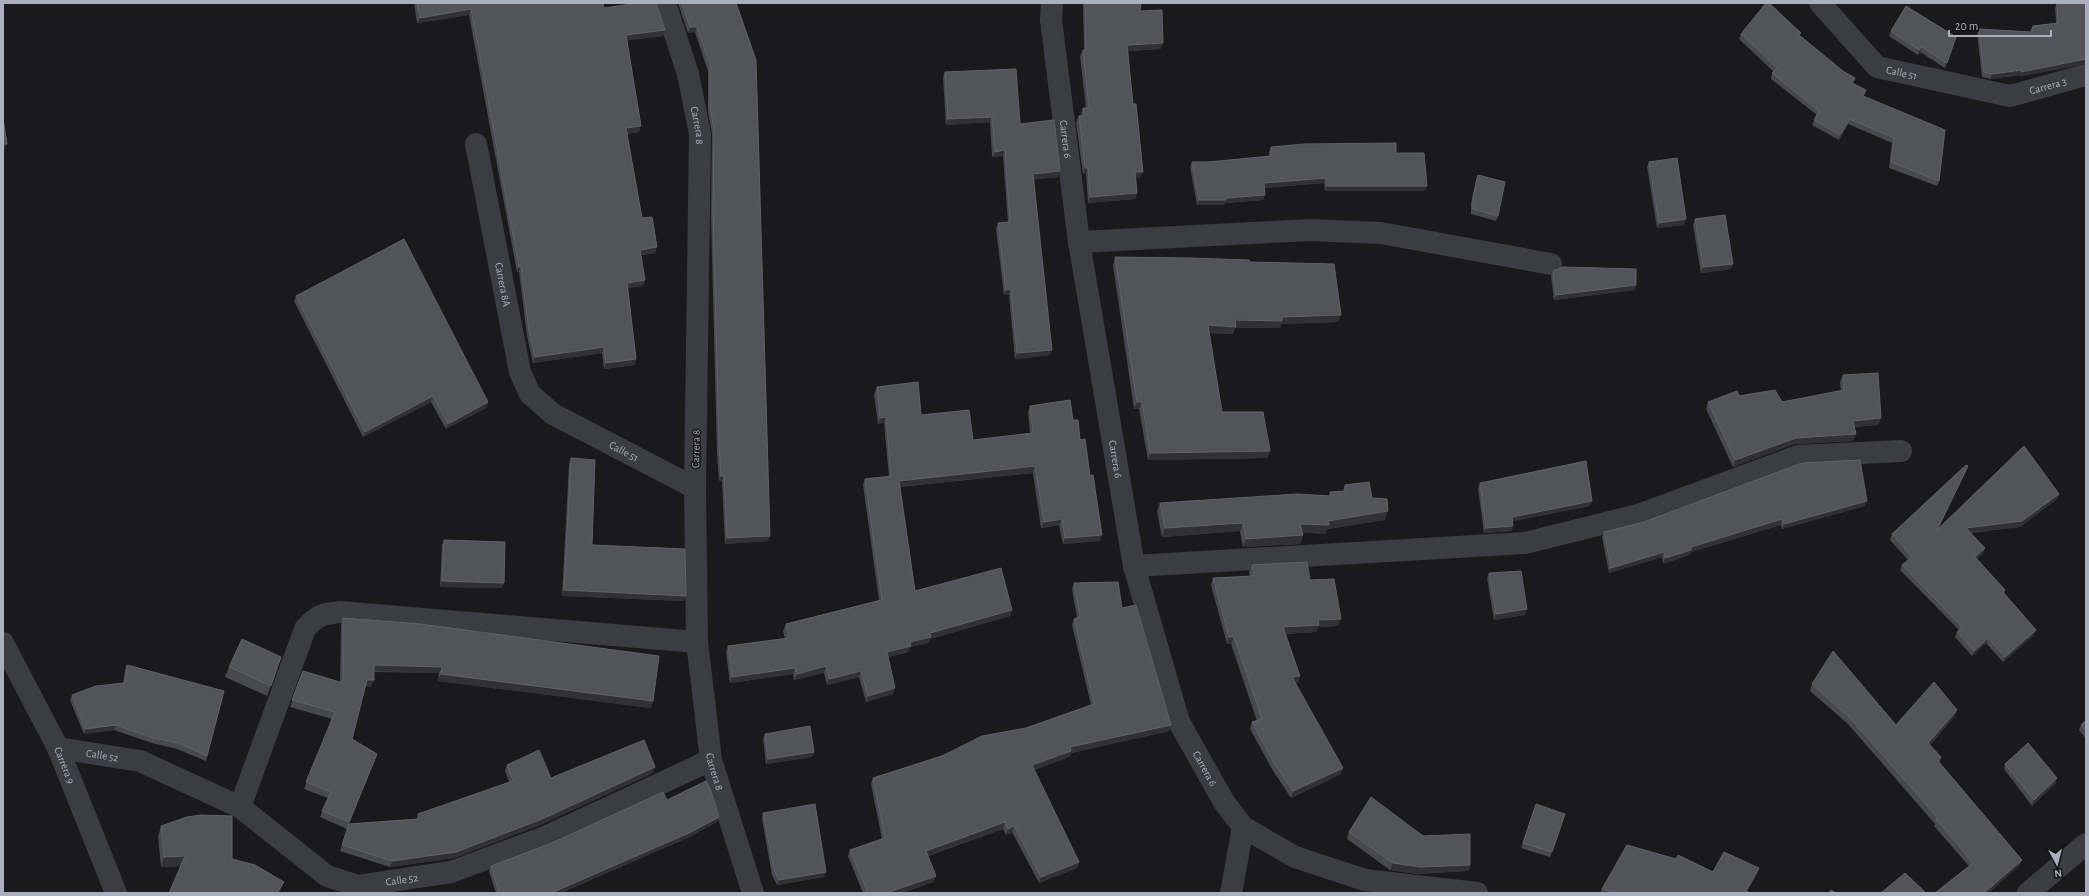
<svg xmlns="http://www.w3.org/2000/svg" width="2089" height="896" viewBox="0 0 2089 896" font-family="'Alegreya Sans',sans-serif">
  <rect width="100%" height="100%" fill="#1a191c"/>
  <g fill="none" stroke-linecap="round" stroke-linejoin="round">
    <g stroke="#3c3c43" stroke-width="22">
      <path id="s1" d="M665 3 688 74 700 134 695 488 697 642 711 760 753 893"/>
      <path id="s2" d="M1052 3 1051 20 1079 242 1134 566 1179 722 1224 802 1243 827 1295 857 1365 880 1477 893"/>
      <path id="s3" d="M1820 3 1877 67 2010 96 2086 75"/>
      <path id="s4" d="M476 144 520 372 530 394 553 414 695 488"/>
      <path d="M1079 242 1310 230 1381 233 1551 264"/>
      <path d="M1134 566 1525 543 1638 515 1798 456 1901 451"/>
      <path id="s5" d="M3 643 58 748 116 893"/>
      <path id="s6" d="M58 748 140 761 240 807 327 876 358 886 451 872 545 837 711 760"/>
      <path d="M240 807 305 629C317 615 322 614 340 612L697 642"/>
      <path d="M1231 893 1243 827"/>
      <path d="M2028 893 2086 844"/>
    </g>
  </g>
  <g fill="#48494e">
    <path d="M414 3H603L604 8 663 36 627 40 639 132 627 134 642 218 655 253 641 255 645 280 643 286 628 288 636 359 634 365 604 369 602 353 533 363 527 336 519 272H517L469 15 417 23Z"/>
    <path d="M678 3H736L770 536 768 541 725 544 722 481H719L717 453 711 216 712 134 708 112V71L695 32 688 33Z"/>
    <path d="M1083 3H1141L1140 11 1161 49 1128 51 1140 178H1136L1137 193 1135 199 1088 203 1086 174H1083L1076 122 1079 116H1081V114L1083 108H1086L1080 56 1083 50H1084Z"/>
    <path d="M2057 3H2086L2019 77 2020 75 1990 79 1982 77 1977 34 1979 29 2030 32 2056 23 2055 8Z"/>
    <path d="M1891 31 1956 37 1945 68 1920 52 1918 55 1889 36Z"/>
    <path d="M1741 34 1800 36 1853 83 1864 96 1939 181 1937 186 1889 168 1892 143 1848 124 1839 140 1812 125 1817 115 1771 79 1772 73 1774 72 1739 39Z"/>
    <path d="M945 72 1020 124 1058 177 1034 179 1050 355 1015 359 1009 295H1004L996 229 998 223 1008 222 1003 156 992 157 990 122 946 125 943 78Z"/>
    <path d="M1271 147 1396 153 1425 191H1325L1324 183 1265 188 1263 200 1225 203 1224 205H1197L1190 167 1192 162H1208L1269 156V152Z"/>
    <path d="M1649 162 1684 225 1657 228 1647 167Z"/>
    <path d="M1478 175 1498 216 1496 221 1471 214V203L1476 180Z"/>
    <path d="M1695 219 1733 264 1731 269 1701 273 1693 225Z"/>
    <path d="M1115 257 1250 262 1338 322 1281 324 1280 328H1235L1233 334 1209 333 1222 412 1270 451 1267 458 1148 460 1139 409H1134L1113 265Z"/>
    <path d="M1553 271 1635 290 1554 300 1551 276Z"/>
    <path d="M296 296 488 402 486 408 446 429 431 402 363 437 294 301Z"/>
    <path d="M1843 375 1878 425 1854 427 1853 441 1794 444 1733 467 1706 409 1708 402 1739 396 1782 402 1841 391 1840 382Z"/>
    <path d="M877 387 921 415 973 440 1030 433 1028 412 1030 406 1073 420 1080 440 1090 476 1100 541 1063 544 1059 525 1041 528 1033 473 900 487 915 591 1010 616 930 639 928 643 910 647 908 652 888 657 893 694 866 702 859 677 827 685 824 673 794 680 793 674 730 683 726 652 728 646 785 639 783 631 786 624 879 600 863 485 865 479 889 477 884 423 878 424 874 394Z"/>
    <path d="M571 458 592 545 686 596 684 601 562 596 569 464Z"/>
    <path d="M1968 466 1938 529 2059 494 2057 499 2020 527 1970 533 1985 548 1983 553 1977 559 2005 590 2004 593 2034 635 2003 662 1986 643 1972 656 1955 637 1957 632 1959 630 1900 570 1902 565 1908 560 1890 540 1892 534Z"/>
    <path d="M1480 483 1590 506 1513 521 1512 531 1484 533 1478 488Z"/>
    <path d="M1345 485 1372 498 1385 520 1327 529 1325 534 1302 532 1303 535 1300 544 1243 547 1240 531 1162 537 1157 511 1160 503 1329 496 1330 492 1343 491Z"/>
    <path d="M1865 506 1782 529 1781 525 1691 552 1689 555 1663 564 1662 557 1609 573 1602 537 1604 532Z"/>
    <path d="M444 540 504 583 502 588 440 587 442 545Z"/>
    <path d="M1252 565 1310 580 1338 626 1318 627 1316 632 1286 634 1298 683H1295L1341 774 1291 798 1272 769 1250 729 1252 722 1257 721 1231 644H1227L1211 585 1213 578 1250 576 1249 572Z"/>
    <path d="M1489 573 1525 615 1494 620 1487 578Z"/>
    <path d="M1074 583 1122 608 1171 725 1169 731 1071 753 1069 757 1034 770 1079 862 1077 868 1039 883 1012 832 1006 835 1003 829 928 856 936 876 933 882 902 893H863L848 856 850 850 882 839 871 784 873 778 1026 728 1091 705 1072 625 1074 619 1077 618 1072 589Z"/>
    <path d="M343 618 651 708 438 681 439 673 374 672 371 687H365L352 739 377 754 347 829 320 817 328 798 304 789 332 719 290 707 303 671 340 682 341 625Z"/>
    <path d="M281 657 267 696 225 677 229 667Z"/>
    <path d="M127 665 207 756 206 761 177 749 152 743 114 730 84 734 70 700 72 695 123 683 125 670Z"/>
    <path d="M1812 684 1896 725 1955 716 1930 745 1941 757 1939 763 2022 860 2019 866H1969L1934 826 1935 824 1848 724 1810 691Z"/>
    <path d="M2086 720V739L2079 730 2081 725Z"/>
    <path d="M765 734 814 752 812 757 766 764 763 739Z"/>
    <path d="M2005 764 2056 783 2032 806 2004 769Z"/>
    <path d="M507 765 551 778 653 773 540 825 454 858 390 867 340 851 349 824 417 819 418 814 509 782 505 771Z"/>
    <path d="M667 800 719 817 717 822 687 838 561 893H496L489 871 491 866Z"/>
    <path d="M1534 809 1565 814 1550 857 1521 848Z"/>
    <path d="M763 813 824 877 777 885 772 875 762 819Z"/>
    <path d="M161 826 232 859 280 892 181 866 161 867 158 837Z"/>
    <path d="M1349 832 1423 836 1470 865 1468 871 1418 874 1390 870 1347 839Z"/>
    <path d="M1759 868 1757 874 1747 891 1750 893H1600L1602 889 1713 872Z"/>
  </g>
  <g fill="#313135">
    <path d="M471 9 469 15 417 23 420 18Z"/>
    <path d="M690 27H697L695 32 688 33Z"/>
    <path d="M665 30 663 36 624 41 626 35Z"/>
    <path d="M1163 43 1161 49 1125 51 1127 45Z"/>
    <path d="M1922 47 1920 52 1918 55 1919 50Z"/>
    <path d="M2086 59V64L2019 77 2021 72Z"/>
    <path d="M2022 70 2020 75 1990 79 1992 74Z"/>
    <path d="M992 117 990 122 946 125 948 119Z"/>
    <path d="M1850 119 1848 124 1839 140 1840 135Z"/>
    <path d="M641 126 639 132 624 134 626 128Z"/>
    <path d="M3 144H7L5 149H3Z"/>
    <path d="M1005 150 1003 156 992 157 995 152Z"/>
    <path d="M1085 168H1088L1086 174H1083Z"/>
    <path d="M1060 171 1058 177 1031 180 1033 174Z"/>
    <path d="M1135 172H1143L1140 178 1133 179Z"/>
    <path d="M1326 178 1324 183 1262 188 1264 183Z"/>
    <path d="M1327 186H1427L1425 191H1325Z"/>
    <path d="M1137 193 1135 199 1088 203 1090 197Z"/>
    <path d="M1265 195 1263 200 1225 203 1224 205H1197L1199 200Z"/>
    <path d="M1686 219 1684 225 1657 228 1659 223Z"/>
    <path d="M657 247 655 253 638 255 640 250Z"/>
    <path d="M1733 264 1731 269 1701 273 1703 267Z"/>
    <path d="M521 266 519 272H517L519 267Z"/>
    <path d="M645 280 643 286 625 288 627 283Z"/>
    <path d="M1636 285 1635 290 1554 300 1556 295Z"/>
    <path d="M1011 289 1009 295H1004L1006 290Z"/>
    <path d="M1341 315 1338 322 1281 324 1280 328H1235L1233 334 1205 333 1208 325 1235 320 1282 317Z"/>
    <path d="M604 347 602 353 533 363 535 357Z"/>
    <path d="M1052 350 1050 355 1015 359 1017 353Z"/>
    <path d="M636 359 634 365 604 369 606 363Z"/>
    <path d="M433 396 431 402 363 437 365 432Z"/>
    <path d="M488 402 486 408 446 429 448 424Z"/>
    <path d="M1137 402H1142L1139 409H1134Z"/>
    <path d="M886 417 884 423 878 424 880 418Z"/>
    <path d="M1881 418 1878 425 1851 427 1853 421Z"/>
    <path d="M1856 434 1853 441 1794 444 1733 467 1735 460 1796 438Z"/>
    <path d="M1270 451 1267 458 1148 460 1150 453Z"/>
    <path d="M1035 466 1033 473 897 487 899 481Z"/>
    <path d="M1968 466 1966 471 1935 535 1937 530Z"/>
    <path d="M721 476H724L722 481H719Z"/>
    <path d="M2059 494 2057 499 2020 527 1964 533 1966 528Z"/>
    <path d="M1592 501 1590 506 1510 522 1512 517Z"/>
    <path d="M1867 501 1865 506 1782 529 1784 524Z"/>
    <path d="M1388 511 1385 520 1327 529 1325 534 1297 532 1300 524 1328 521Z"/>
    <path d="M1062 519 1059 525 1041 528 1044 522Z"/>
    <path d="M1782 519 1781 525 1691 552 1689 555 1663 564 1665 558 1691 547Z"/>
    <path d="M1243 523 1240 531 1162 537 1165 528Z"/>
    <path d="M1513 526 1512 531 1484 533 1486 528Z"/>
    <path d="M1102 535 1100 541 1063 544 1065 538Z"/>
    <path d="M1303 535 1300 544 1243 547 1246 539Z"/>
    <path d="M770 536 768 541 725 544 727 538Z"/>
    <path d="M1985 548 1983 553 1973 562 1975 557Z"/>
    <path d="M1664 552 1662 557 1609 573 1611 568Z"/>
    <path d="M442 581 504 583 502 588 440 587Z"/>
    <path d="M564 590 686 596 684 601 562 596Z"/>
    <path d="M1527 609 1525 615 1494 620 1496 614Z"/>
    <path d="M1012 610 1010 616 930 639 928 643 910 647 908 652 885 658 887 652 930 633Z"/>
    <path d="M1341 619 1338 626 1318 627 1316 632 1281 634 1283 627 1318 620Z"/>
    <path d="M2036 630 2034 635 2003 662 2005 657Z"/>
    <path d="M1229 637H1234L1231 644H1227Z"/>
    <path d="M1988 638 1986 643 1972 656 1974 651Z"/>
    <path d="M374 665 442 667 439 673 372 671Z"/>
    <path d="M826 666 824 673 794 680 797 674Z"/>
    <path d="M795 668 793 674 730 683 732 677Z"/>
    <path d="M861 671 859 677 827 685 829 679Z"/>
    <path d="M441 674 653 701 651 708 438 681Z"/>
    <path d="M1300 676 1298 683 1289 684 1292 677Z"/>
    <path d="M367 680H374L371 687H365Z"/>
    <path d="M895 688 893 694 866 702 868 696Z"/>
    <path d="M1957 710 1955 716 1926 749 1928 743Z"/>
    <path d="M116 725 114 730 84 734 85 729Z"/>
    <path d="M1171 725 1169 731 1071 753 1069 757 1030 771 1032 765 1070 747Z"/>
    <path d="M814 752 812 757 766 764 768 759Z"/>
    <path d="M655 767 653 773 540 825 454 858 390 867 392 861Z"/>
    <path d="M1343 768 1341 774 1291 798 1293 791Z"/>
    <path d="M2057 778 2056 783 2032 806 2034 800Z"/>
    <path d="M719 817 717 822 687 838 561 893H551Z"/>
    <path d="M1005 822 1003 829 924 857 926 851Z"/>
    <path d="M1014 826 1012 832 1006 835 1008 829Z"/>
    <path d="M185 856 182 866 161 867 164 857Z"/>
    <path d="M2022 860 2019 866 1989 893H1984Z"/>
    <path d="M1079 862 1077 868 1039 883 1041 877Z"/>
    <path d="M1393 863 1470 865 1468 871 1418 874 1390 870Z"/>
    <path d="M1759 868 1757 874 1746 893V891Z"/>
    <path d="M826 872 824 877 777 885 779 880Z"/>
    <path d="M936 876 933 882 902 893H886Z"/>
    <path d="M284 882 280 892V893H277Z"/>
  </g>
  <g fill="#53545a" stroke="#616269">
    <path d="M417 3H603L604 8 638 3H656L665 30 626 35 641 126 626 128 642 218 652 217 657 247 640 250 645 280 627 283 636 359 606 363 604 347 535 357 529 331 521 266 519 267 471 9 420 18Z"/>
    <path d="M682 3H736L756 60 770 536 727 538 724 476H721L719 447 713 211 714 129 710 107V65L697 27H690Z"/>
    <path d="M1085 3H1141L1140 11 1162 10 1163 43 1127 45 1133 104H1136L1143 172H1135L1137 193 1090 197 1088 168H1085L1079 116H1084L1083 108H1089L1083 50H1086Z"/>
    <path d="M1766 3H1769L1801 33 1799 35 1843 71 1855 78 1852 83 1866 90 1863 96 1945 130 1939 181 1891 162 1894 138 1850 119 1840 135 1814 120 1819 111 1772 73 1777 68 1741 34Z"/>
    <path d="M2057 3H2086V59L2021 72 2022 70 1992 74 1984 72 1979 29 2031 32 2033 26 2058 23Z"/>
    <path d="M1906 6 1956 37 1947 63 1922 47 1919 50 1891 31Z"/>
    <path d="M1016 69 1020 124 1054 120 1060 171 1033 174 1052 350 1017 353 1011 289 1006 290 998 223 1010 222 1005 150 995 152 992 117 948 119 945 72Z"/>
    <path d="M3 118 7 144H3Z"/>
    <path d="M1396 143V153H1424L1427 186H1327L1326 178 1264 183 1265 195 1226 198V200H1199L1192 162H1208L1271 156V147L1305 144Z"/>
    <path d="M1677 158 1686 219 1659 223 1649 162Z"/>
    <path d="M1478 175 1505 182 1498 216 1473 209V198Z"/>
    <path d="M1725 215 1733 264 1703 267 1695 219Z"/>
    <path d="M404 239 488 402 448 424 433 396 365 432 296 296Z"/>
    <path d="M1115 257 1190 258 1249 260 1250 262 1334 264 1341 315 1282 317V321L1235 320 1236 327 1208 325 1222 412H1263L1270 451 1150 453 1142 402H1137Z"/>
    <path d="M1563 267 1636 269V285L1556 295 1553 271Z"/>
    <path d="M1878 373 1881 418 1853 421 1856 434 1796 438 1735 460 1708 402 1737 391 1739 396 1775 390 1782 402 1844 390 1843 375Z"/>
    <path d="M918 382 921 415 969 410 973 440 1033 433 1030 406 1070 400 1073 420H1078L1080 440 1085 439 1090 476 1093 475 1102 535 1065 538 1062 519 1044 522 1035 466 899 481 915 591 1001 568 1012 610 930 633 931 637 910 642 911 646 887 652 895 688 868 696 861 671 829 679 826 666 797 674 795 668 732 677 728 646 789 638 786 624 882 600 865 479 891 476 886 417 880 418 877 387Z"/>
    <path d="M2024 446 2059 494 2022 521 1966 528 1985 548 1975 557 2005 590 2003 592 2036 630 2005 657 1988 638 1974 651 1957 632 1962 627 1902 565 1912 557 1892 534 1966 465 1968 466 1937 530Z"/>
    <path d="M571 458 595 460 592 545 685 549 686 596 564 590Z"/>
    <path d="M1860 460 1867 501 1784 524 1782 519 1691 547V550L1665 558 1664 552 1611 568 1604 532 1644 522 1802 463Z"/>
    <path d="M1586 461 1592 501 1512 517 1513 526 1486 528 1480 483Z"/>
    <path d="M1369 482 1372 498 1387 499 1388 511 1328 521 1329 525 1300 524 1303 535 1246 539 1243 523 1165 528 1160 503 1298 494 1331 496 1330 492 1345 491V485Z"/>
    <path d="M444 540 505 542 504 583 442 581Z"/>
    <path d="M1307 562 1310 580 1334 579 1341 619 1318 620 1319 625 1283 627 1300 676 1292 677 1343 768 1293 791 1274 763 1252 722 1262 719 1234 637H1229L1213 578 1254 576 1252 565Z"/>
    <path d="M1521 571 1527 609 1496 614 1489 573Z"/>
    <path d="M1118 582 1122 608 1136 605 1171 725 1070 747 1071 751 1032 765 1079 862 1041 877 1014 826 1008 829 1005 822 926 851 936 876 886 893H868L850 850 885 838 873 778 942 756 982 736 1026 728 1094 704 1074 619 1080 617 1074 583Z"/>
    <path d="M343 618 420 624 659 656 653 701 441 674 442 667 374 665V680H367L352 739 377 754 349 822 322 811 331 792 306 782 335 712 292 700 303 671 343 683Z"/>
    <path d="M242 639 281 657 271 686 229 667Z"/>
    <path d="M1833 651 1896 725 1934 682 1957 710 1928 743 1941 757 1938 761 2022 860 1984 893H1935L1973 863 1936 819 1938 818 1850 718 1812 684Z"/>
    <path d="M127 665 224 691 207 756 179 743 154 738 116 725 85 729 72 695 96 686 125 683Z"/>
    <path d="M2086 720V731L2081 725Z"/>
    <path d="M810 726 814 752 768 759 765 734Z"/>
    <path d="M644 740 655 767 542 819 456 852 392 861 342 845 349 824 419 819 418 814 513 781 507 765 539 750 551 778Z"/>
    <path d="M2028 743 2057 778 2034 800 2005 764Z"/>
    <path d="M706 781 711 791 719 817 689 833 551 893H499L491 866 552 843 663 792 667 800Z"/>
    <path d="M1371 797 1423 836 1470 834V865L1420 867 1393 863 1349 832Z"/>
    <path d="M815 804 826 872 779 880 774 870 763 813Z"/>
    <path d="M1536 804 1565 814 1552 852 1523 843Z"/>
    <path d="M201 815 232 816V859L255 865 284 882 277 893H169L185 856 164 857 161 826 187 817Z"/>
    <path d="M1627 845 1676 859 1678 855 1713 872 1724 852 1759 868 1746 891 1750 893H1616L1602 889Z"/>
    <path d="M1905 873 1926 893H1881Z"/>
    <path d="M1831 890 1836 893H1828Z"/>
  </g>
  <g text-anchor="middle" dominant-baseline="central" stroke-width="3" stroke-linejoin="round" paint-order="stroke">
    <g font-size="11" fill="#abaebc" stroke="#141417">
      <text stroke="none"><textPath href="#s3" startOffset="111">Calle 51</textPath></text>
      <text stroke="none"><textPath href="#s3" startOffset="261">Carrera 3</textPath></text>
      <text stroke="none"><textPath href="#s1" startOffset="127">Carrera 8</textPath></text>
      <text stroke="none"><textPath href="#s2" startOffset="137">Carrera 6</textPath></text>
      <text stroke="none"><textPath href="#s4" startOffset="143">Carrera 8A</textPath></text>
      <text transform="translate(696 449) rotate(-89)">Carrera 8</text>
      <text stroke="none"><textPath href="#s4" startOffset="367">Calle 51</textPath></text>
      <text stroke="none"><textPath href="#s2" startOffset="461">Carrera 6</textPath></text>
      <text stroke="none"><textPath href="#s6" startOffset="45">Calle 52</textPath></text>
      <text stroke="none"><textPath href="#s5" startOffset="137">Carrera 9</textPath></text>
      <text stroke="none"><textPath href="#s2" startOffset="785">Carrera 6</textPath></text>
      <text stroke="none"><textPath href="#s1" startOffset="775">Carrera 8</textPath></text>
      <text stroke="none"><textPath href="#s6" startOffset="381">Calle 52</textPath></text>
    </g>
  </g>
  <rect width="2089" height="896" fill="none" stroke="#abaebc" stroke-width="8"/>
  <g transform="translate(2057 864) rotate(173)" stroke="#141417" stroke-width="3" paint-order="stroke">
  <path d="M0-3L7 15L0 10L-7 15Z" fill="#abaebc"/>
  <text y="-6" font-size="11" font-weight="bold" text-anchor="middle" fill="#abaebc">N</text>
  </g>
  <path d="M1949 30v6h102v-6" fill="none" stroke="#abaebc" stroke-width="2"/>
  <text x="1955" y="30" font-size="12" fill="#abaebc" stroke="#141417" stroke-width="3" paint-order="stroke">20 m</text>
</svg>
